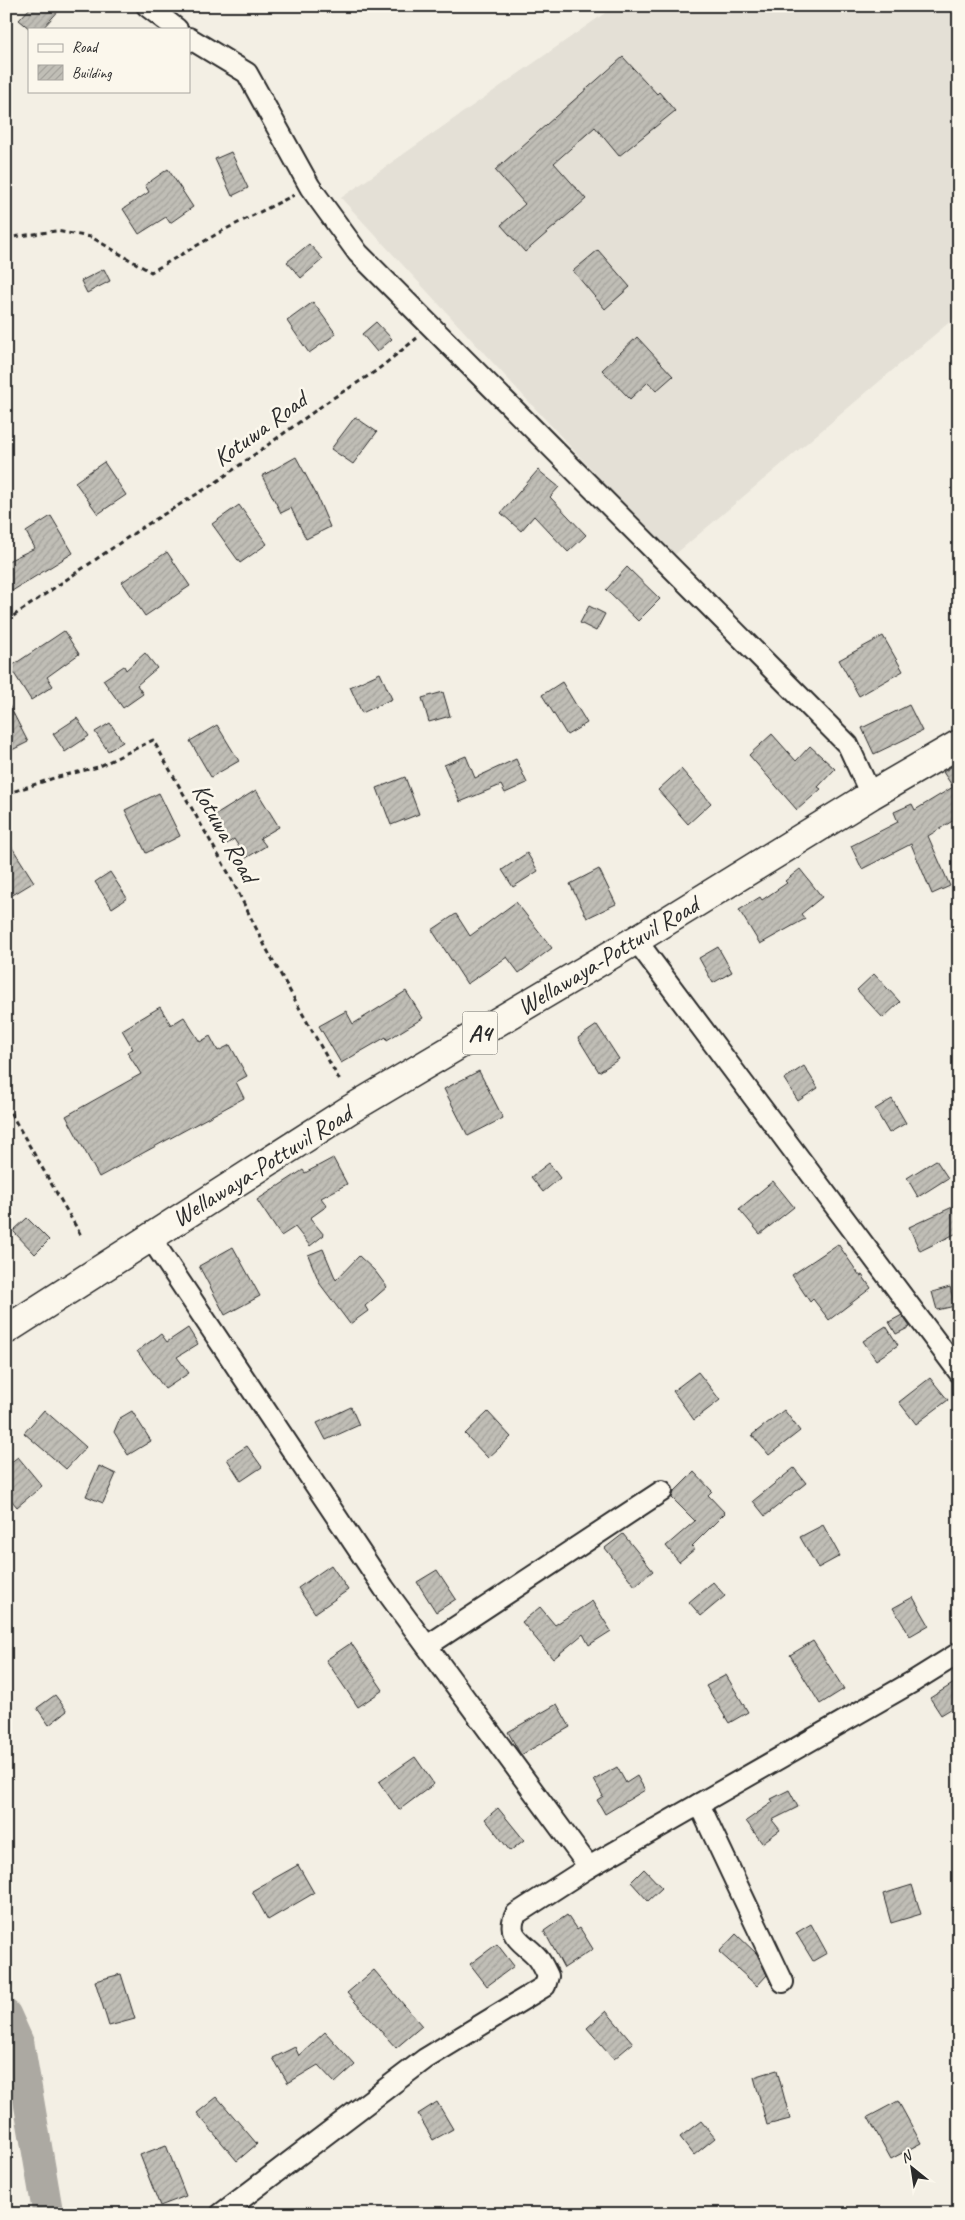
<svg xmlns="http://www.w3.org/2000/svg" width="965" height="2220" viewBox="0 0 965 2220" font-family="Caveat,sans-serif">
  <defs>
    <pattern id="building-hatch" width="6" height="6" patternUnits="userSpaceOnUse" patternTransform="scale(1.25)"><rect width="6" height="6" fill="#c0beb6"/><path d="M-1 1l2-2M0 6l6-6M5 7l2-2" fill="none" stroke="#a5a39d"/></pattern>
  </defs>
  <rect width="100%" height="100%" fill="#f3efe4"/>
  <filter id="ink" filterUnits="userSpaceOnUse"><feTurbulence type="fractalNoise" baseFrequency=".02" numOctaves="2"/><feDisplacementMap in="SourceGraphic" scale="10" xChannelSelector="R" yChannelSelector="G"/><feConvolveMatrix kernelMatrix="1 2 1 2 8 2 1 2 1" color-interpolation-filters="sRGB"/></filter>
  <g filter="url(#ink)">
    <path fill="#e4e0d6" d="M615 6H959V314L672 557 341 198Z"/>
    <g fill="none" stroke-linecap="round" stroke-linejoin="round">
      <path stroke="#aca9a2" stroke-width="31" d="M6 2015 19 2044 48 2214"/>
    </g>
    <g fill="url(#building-hatch)" stroke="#2b2b2b">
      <path d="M32 6H63L42 29H30L19 20Z"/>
      <path d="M623 57 657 94 659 92 675 111 619 156 595 127 554 163 586 199 525 252 501 225 525 204 495 170Z"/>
      <path d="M231 152 248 188 232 196 215 159Z"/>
      <path d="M168 169 193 207 170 223 166 217 139 234 123 209 149 192 145 185Z"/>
      <path d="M309 244 323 259 301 278 287 262Z"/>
      <path d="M598 250 630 287 605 309 573 271Z"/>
      <path d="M104 269 110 281 87 293 81 281Z"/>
      <path d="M313 302 336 334 309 353 287 321Z"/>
      <path d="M376 322 392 339 377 352 362 334Z"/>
      <path d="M637 337 673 376 656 391 648 382 630 399 602 370Z"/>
      <path d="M355 417 377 432 353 464 331 449Z"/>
      <path d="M296 457 316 494 330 527 306 539 291 508 281 513 262 476Z"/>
      <path d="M104 462 126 495 98 514 75 482Z"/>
      <path d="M538 470 559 487 550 497 586 535 568 552 534 516 521 531 501 513Z"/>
      <path d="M239 505 267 544 240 563 212 524Z"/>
      <path d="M51 516 73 553 12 591 6 581V562L35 548 26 532Z"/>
      <path d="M167 552 190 586 145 616 122 582Z"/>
      <path d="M627 567 660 599 638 621 606 590Z"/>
      <path d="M589 606 605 614 596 631 580 623Z"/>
      <path d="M64 631 79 654 47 677 53 686 31 700 10 667Z"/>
      <path d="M883 636 903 671 859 696 839 660Z"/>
      <path d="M145 653 157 668 137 685 143 694 123 708 103 680 124 666 126 670Z"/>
      <path d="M380 673 392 699 362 713 350 687Z"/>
      <path d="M562 682 587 723 567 735 542 695Z"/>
      <path d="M443 692 450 716 429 722 422 698Z"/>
      <path d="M6 699 28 742 6 753Z"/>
      <path d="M909 705 922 731 874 754 862 728Z"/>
      <path d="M77 718 89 736 65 752 53 734Z"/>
      <path d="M110 723 123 742 108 751 95 732Z"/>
      <path d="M217 725 239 761 211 777 190 741Z"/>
      <path d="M772 734 796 761 810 746 835 769 818 787 821 789 797 810 749 755Z"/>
      <path d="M466 756 475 778 516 759 527 783 505 793 501 785 460 802 444 765Z"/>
      <path d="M959 762V817L928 836 950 886 932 894 911 844 862 869 851 846 898 822 894 812 912 804 915 810 953 787 943 772Z"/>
      <path d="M681 769 711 803 688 824 658 790Z"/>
      <path d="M405 777 419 814 391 825 377 788Z"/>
      <path d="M256 790 279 827 260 838 266 846 246 858 234 839 227 844 211 818Z"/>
      <path d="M159 793 180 836 146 853 125 810Z"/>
      <path d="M6 838 34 882 6 899Z"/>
      <path d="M527 853 538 871 513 887 502 870Z"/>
      <path d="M599 869 616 904 587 918 570 884Z"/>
      <path d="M800 869 822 897 801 914 805 919 760 944 739 910 760 897 762 900 787 883 785 881Z"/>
      <path d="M110 872 127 898 112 908 95 882Z"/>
      <path d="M516 902 552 948 519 973 507 957 467 984 432 930 456 914 470 936Z"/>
      <path d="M718 947 732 972 713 983 699 958Z"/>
      <path d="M874 974 900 1002 883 1018 857 990Z"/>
      <path d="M406 991 423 1018 387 1040 386 1037 341 1063 319 1026 346 1011 353 1024Z"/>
      <path d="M160 1007 171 1025 184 1017 200 1042 210 1036 218 1051 230 1045 247 1076 236 1082 244 1098 99 1177 66 1116 141 1074 127 1052 133 1049 122 1030Z"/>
      <path d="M597 1025 619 1059 599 1072 578 1038Z"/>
      <path d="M804 1066 818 1088 798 1101 784 1079Z"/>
      <path d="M479 1071 503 1118 468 1136 444 1089Z"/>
      <path d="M892 1099 906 1123 889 1133 875 1109Z"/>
      <path d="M333 1158 347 1184 321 1198 327 1206 310 1218 324 1235 310 1246 295 1227 281 1236 257 1200 303 1170 305 1173Z"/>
      <path d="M936 1160 948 1178 918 1197 907 1178Z"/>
      <path d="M549 1163 560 1178 543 1192 531 1177Z"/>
      <path d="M773 1181 794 1207 760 1234 739 1209Z"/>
      <path d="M959 1204V1232L920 1251 909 1227Z"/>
      <path d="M27 1218 49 1240 35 1254 13 1231Z"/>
      <path d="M838 1244 860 1276 862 1275 871 1288 829 1320 813 1299 810 1302 792 1275Z"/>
      <path d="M233 1247 260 1296 225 1315 199 1266Z"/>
      <path d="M323 1249 336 1280 359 1256 375 1271 387 1287 365 1306 368 1311 350 1324 320 1284 308 1255Z"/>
      <path d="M950 1287 955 1306 937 1310 932 1292Z"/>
      <path d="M902 1315 910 1327 896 1334 889 1322Z"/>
      <path d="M886 1326 898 1345 876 1360 863 1341Z"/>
      <path d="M188 1328 198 1344 177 1357 189 1373 165 1389 137 1351 161 1334 167 1342Z"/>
      <path d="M698 1372 720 1400 694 1420 673 1391Z"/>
      <path d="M930 1378 948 1400 916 1424 899 1402Z"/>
      <path d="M351 1407 359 1425 326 1440 317 1423Z"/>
      <path d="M44 1410 86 1447 66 1469 24 1433Z"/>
      <path d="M784 1410 800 1431 769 1455 752 1435Z"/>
      <path d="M132 1411 151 1441 128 1455 114 1432 120 1418Z"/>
      <path d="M488 1412 511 1437 488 1458 465 1434Z"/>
      <path d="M247 1446 262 1467 241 1481 227 1459Z"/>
      <path d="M18 1457 42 1486 17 1507 6 1494V1466Z"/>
      <path d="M99 1466 116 1474 103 1503 86 1496Z"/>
      <path d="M794 1468 806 1483 765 1516 753 1501Z"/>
      <path d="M694 1472 712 1491 708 1495 725 1513 692 1546 695 1549 679 1562 666 1546 695 1521 672 1498 674 1492Z"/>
      <path d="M823 1525 840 1556 818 1568 800 1537Z"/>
      <path d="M623 1534 653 1571 635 1586 605 1548Z"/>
      <path d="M331 1565 348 1590 315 1613 298 1588Z"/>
      <path d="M437 1570 456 1599 436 1612 417 1582Z"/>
      <path d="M713 1582 725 1596 701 1616 689 1602Z"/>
      <path d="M913 1597 929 1625 910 1636 893 1608Z"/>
      <path d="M592 1601 611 1631 589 1645 583 1634 553 1659 522 1622 540 1607 555 1625Z"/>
      <path d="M813 1641 844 1689 820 1704 790 1655Z"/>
      <path d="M351 1643 383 1690 358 1707 326 1660Z"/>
      <path d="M726 1675 748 1712 729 1723 706 1686Z"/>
      <path d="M959 1680V1704L941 1715 930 1698Z"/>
      <path d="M55 1695 67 1711 49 1725 37 1708Z"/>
      <path d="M557 1704 570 1727 521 1755 508 1732Z"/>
      <path d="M415 1757 434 1784 399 1810 379 1782Z"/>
      <path d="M617 1767 626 1783 637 1776 645 1790 605 1814 597 1800 603 1796 594 1780Z"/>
      <path d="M789 1790 798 1807 772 1820 780 1830 762 1843 746 1821 773 1802 771 1799Z"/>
      <path d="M498 1808 524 1840 510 1851 485 1819Z"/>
      <path d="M298 1865 314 1893 268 1920 252 1891Z"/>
      <path d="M644 1869 662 1888 648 1901 631 1882Z"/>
      <path d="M912 1885 921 1914 891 1923 883 1894Z"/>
      <path d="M567 1915 577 1930 580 1928 593 1949 564 1968 544 1931Z"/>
      <path d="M811 1924 827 1953 813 1961 796 1933Z"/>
      <path d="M736 1934 757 1954 767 1975 757 1986 719 1952Z"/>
      <path d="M497 1944 514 1966 487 1986 470 1964Z"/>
      <path d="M374 1970 422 2026 396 2048 347 1993Z"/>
      <path d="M121 1974 135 2019 109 2026 95 1981Z"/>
      <path d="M606 2011 633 2043 614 2059 587 2028Z"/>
      <path d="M325 2032 355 2065 335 2083 318 2065 288 2083 273 2058 295 2047 299 2056Z"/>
      <path d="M777 2070 790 2119 767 2125 754 2077Z"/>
      <path d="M217 2097 257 2144 237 2161 197 2113Z"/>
      <path d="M898 2101 921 2143 891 2159 868 2117Z"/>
      <path d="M437 2102 453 2129 433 2140 418 2114Z"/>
      <path d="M701 2121 715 2138 694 2155 680 2137Z"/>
      <path d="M166 2145 186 2196 160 2206 140 2155Z"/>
    </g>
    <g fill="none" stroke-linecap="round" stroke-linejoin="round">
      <g stroke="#2b2b2b" stroke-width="24">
        <g id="minor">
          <path d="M147 6 177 29"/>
          <path d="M189 38 247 73 310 187 358 253 848 745 871 795"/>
          <path d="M636 940 959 1372"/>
          <path d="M150 1237 384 1588 589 1867"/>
          <path d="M427 1646 662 1491"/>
          <path d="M699 1804 783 1982"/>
          <path d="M221 2214 425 2059 545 1986 548 1976C545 1970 542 1963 538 1958 526 1943 504 1937 516 1914L589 1867 914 1681 959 1653"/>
        </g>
      </g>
      <g stroke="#2b2b2b" stroke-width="31">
        <path id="highway" d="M6 1330 349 1110 636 940 871 795 959 744"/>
      </g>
      <g stroke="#2b2b2b" stroke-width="3" stroke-dasharray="5 4" stroke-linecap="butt">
        <path d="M6 238 56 231 91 237 151 272 222 231 294 195"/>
        <path d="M6 621 143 527 215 483 330 400 376 371 417 338"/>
        <path d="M6 794 54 778 98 767 153 740 229 874 266 948 340 1081"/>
        <path d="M6 1105 82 1237"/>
      </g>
      <use href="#minor" stroke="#fbf7ec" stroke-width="20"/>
      <use href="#highway" stroke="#fbf7ec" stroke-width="28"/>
    </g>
  </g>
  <g text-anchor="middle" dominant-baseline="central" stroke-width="5" stroke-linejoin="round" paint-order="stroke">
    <rect fill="#fbf7ec" stroke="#696865" stroke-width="1" x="462.5" y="1011.5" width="35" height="43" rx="4"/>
    <g font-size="24" font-weight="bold" fill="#2b2b2b">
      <text x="480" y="1033">A4</text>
    </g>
    <g font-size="25" fill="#2b2b2b" stroke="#fbf7ec">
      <text transform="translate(260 429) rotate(-36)">Kotuwa Road</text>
      <text transform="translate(225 833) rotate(61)">Kotuwa Road</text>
      <text transform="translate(608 956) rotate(-31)">Wellawaya-Pottuvil Road</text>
      <text transform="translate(262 1166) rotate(-32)">Wellawaya-Pottuvil Road</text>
    </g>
  </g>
  <rect width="965" height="2220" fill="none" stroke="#fbf7ec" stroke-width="25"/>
  <rect x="12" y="12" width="940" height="2195" fill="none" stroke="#2b2b2b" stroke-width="2" filter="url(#ink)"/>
  <rect x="28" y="28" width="162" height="65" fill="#fbf7ec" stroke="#a8a59f"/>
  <rect x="38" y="44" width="25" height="8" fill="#fbf7ec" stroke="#a8a59f"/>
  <text x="72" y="52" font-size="15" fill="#2b2b2b">Road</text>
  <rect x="38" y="65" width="25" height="15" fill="url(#building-hatch)" stroke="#a8a59f"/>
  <text x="72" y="78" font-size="15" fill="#2b2b2b">Building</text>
  <g transform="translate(912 2168) rotate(330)" stroke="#fbf7ec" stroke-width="4" paint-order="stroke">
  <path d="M0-4L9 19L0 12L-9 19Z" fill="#2b2b2b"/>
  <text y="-8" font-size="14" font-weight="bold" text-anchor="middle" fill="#2b2b2b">N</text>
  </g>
</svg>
